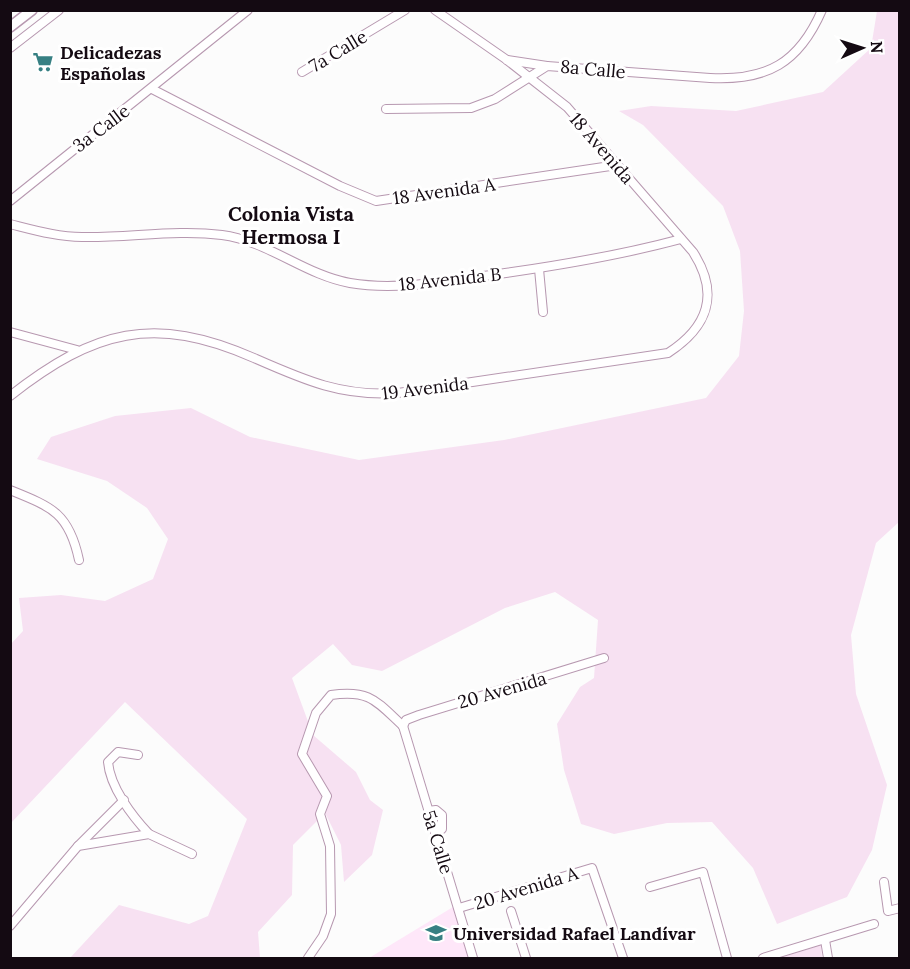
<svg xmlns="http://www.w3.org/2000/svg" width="910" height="969" viewBox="0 0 910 969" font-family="Lora,serif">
  <rect width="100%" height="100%" fill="#fcfcfc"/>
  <path fill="#fee7f9" d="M453 907 468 958H369Z"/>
  <g fill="#f7e1f2">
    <path d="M877 11H899V522L876 543 851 635 856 694 887 785 872 850 847 897 777 924 753 868 712 822 667 823 614 834 581 824 564 770 557 724 580 687 594 678 598 620 555 592 505 608 382 671 352 665 333 644 292 678 313 735 356 772 370 800 383 810 372 855 344 882 341 845 325 813 293 845 292 895 258 932 260 958H70L119 905 189 924 208 916 247 819 125 702 11 823 10 645 23 631 19 598 61 595 105 601 153 579 168 539 147 508 107 481 37 459 51 437 115 416 191 408 250 437 359 460 504 440 706 398 739 356 744 311 740 251 723 206 643 125 619 111 651 106 736 111 823 92 871 48Z"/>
    <path d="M821 945 822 958H780Z"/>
  </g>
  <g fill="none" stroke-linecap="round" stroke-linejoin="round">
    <g stroke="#b798b0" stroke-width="10">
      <g id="minor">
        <path d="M10 48 59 10"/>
        <path d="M507 60 547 66"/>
        <path d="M302 72 405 10"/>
        <path d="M152 89 340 186 376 201 617 165"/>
        <path d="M386 109 471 108 495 99 547 66 710 78C767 81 799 63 822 10"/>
        <path d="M10 201 248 10"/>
        <path d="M10 224C34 230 58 237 82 237 129 238 176 229 222 235 268 241 305 275 350 283 391 290 435 283 476 277 545 268 614 257 681 239"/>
        <path d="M539 269 543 312"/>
        <path d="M10 332 77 350"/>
        <path d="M10 396C94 330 154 314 254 358 304 380 342 397 398 393L668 353C708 327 720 294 693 252L567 107 507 60 435 10"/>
        <path d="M10 490C52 507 69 513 79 560"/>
        <path d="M403 726 473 958"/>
        <path d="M403 726 406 720 419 715 604 658"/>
        <path d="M138 755 118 752 108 762C110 787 132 816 149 834"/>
        <path d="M428 811 436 810 442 815V829L435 835"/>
        <path d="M78 846 124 800"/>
        <path d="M884 882 888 911 900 908"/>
        <path d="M650 887 703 872 727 958"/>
        <path d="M459 908 592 868 623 958"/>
        <path d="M511 911 526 958"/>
        <path d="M10 926 78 846 149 834 192 854"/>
        <path d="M825 940 828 958"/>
        <path d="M308 958 323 936 331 914 330 846 320 814 327 796 302 754 316 713 331 695C370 689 377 702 403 726"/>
        <path d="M763 958 874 924"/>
      </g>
    </g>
    <g stroke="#b798b0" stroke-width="12">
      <path id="major" d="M10 27 32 10"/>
    </g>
    <use href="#minor" stroke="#fff" stroke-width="8"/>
    <use href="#major" stroke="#fff" stroke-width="9"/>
  </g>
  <defs>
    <g id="supermarket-bare" transform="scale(1.62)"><path d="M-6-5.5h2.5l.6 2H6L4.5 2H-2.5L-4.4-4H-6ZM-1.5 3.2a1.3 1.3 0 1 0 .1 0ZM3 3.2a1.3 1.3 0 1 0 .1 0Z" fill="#378083" stroke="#fff" stroke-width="2.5" paint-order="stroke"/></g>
    <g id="university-bare" transform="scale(1.62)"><path d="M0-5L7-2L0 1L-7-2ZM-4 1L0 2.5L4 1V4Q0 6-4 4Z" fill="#378083" stroke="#fff" stroke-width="2.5" paint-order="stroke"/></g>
  </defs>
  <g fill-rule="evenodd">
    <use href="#supermarket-bare" x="43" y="62"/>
    <use href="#university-bare" x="436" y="933"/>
  </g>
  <g text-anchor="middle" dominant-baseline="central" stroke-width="6" stroke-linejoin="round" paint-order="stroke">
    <g font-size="18" fill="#140a12" stroke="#fff">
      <text transform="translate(338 51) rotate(-31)">7a Calle</text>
      <text transform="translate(593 69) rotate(5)">8a Calle</text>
      <text transform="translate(101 128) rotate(-37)">3a Calle</text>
      <text transform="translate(602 148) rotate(49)">18 Avenida</text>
      <text transform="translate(444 191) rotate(-8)">18 Avenida A</text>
      <text transform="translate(450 279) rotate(-6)">18 Avenida B</text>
      <text transform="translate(425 388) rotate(-7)">19 Avenida</text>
      <text transform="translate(502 690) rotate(-16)">20 Avenida</text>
      <text transform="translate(438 842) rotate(73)">5a Calle</text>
      <text transform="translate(526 888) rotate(-17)">20 Avenida A</text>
    </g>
    <g font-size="18" font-weight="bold" fill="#140a12" stroke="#fff" text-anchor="start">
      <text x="60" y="52">Delicadezas<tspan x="60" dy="21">Españolas</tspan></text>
      <text x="453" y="933">Universidad Rafael Landívar</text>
    </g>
    <g font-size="20" font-weight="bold" fill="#140a12" stroke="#fff">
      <text x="291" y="213">Colonia Vista<tspan x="291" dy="23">Hermosa I</tspan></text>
    </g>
  </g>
  <rect width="910" height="969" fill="none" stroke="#140a12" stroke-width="24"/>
  <g transform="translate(862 48) rotate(87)" stroke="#ffffff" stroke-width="4.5" paint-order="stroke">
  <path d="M0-4.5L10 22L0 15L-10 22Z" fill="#140a12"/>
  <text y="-9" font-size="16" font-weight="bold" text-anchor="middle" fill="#140a12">N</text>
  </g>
</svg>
